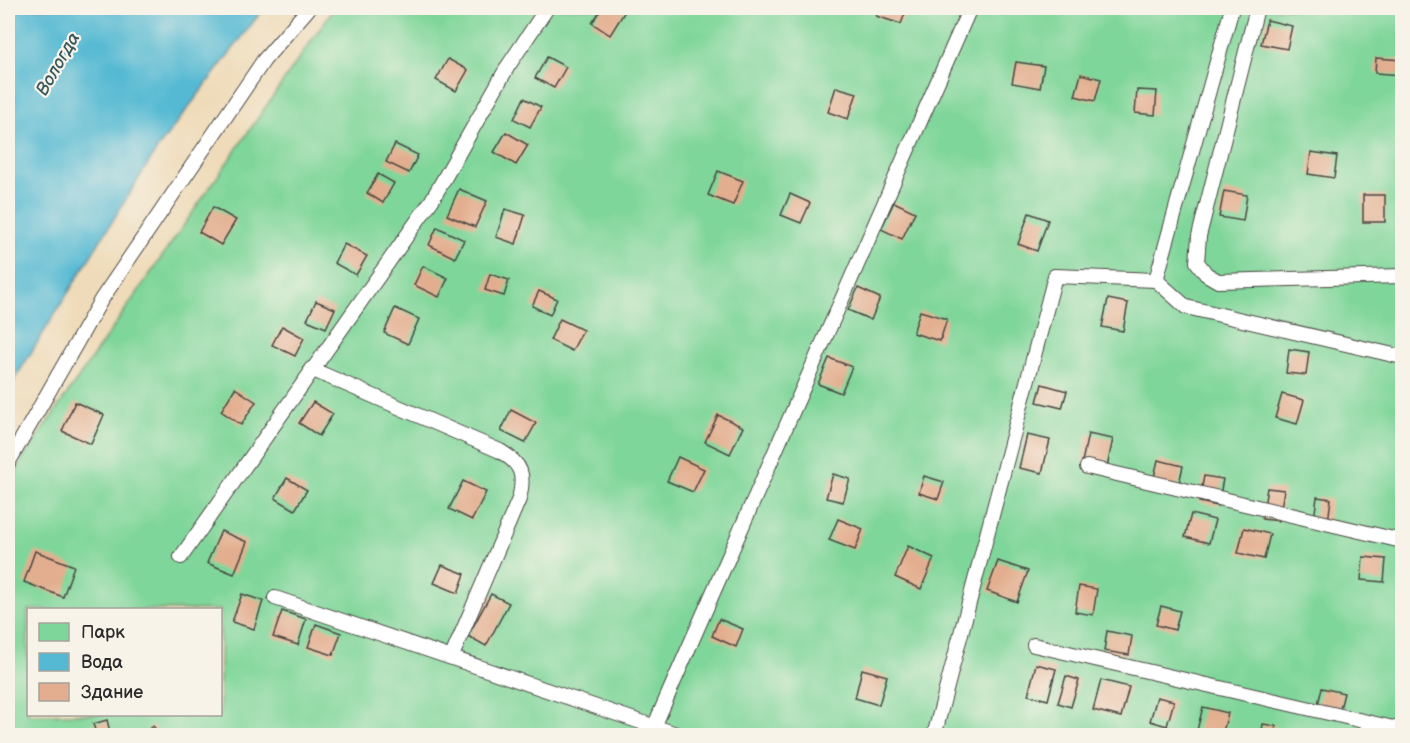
<svg xmlns="http://www.w3.org/2000/svg" width="1410" height="743" viewBox="0 0 1410 743" font-family="'Balsamiq Sans',sans-serif">
  <rect width="100%" height="100%" fill="#f7f3e8"/>
  <filter id="ink" filterUnits="userSpaceOnUse"><feTurbulence type="fractalNoise" baseFrequency=".0167" numOctaves="2"/><feDisplacementMap in="SourceGraphic" scale="12" xChannelSelector="R" yChannelSelector="G"/><feConvolveMatrix kernelMatrix="1 2 1 2 8 2 1 2 1" color-interpolation-filters="sRGB"/></filter>
  <filter id="wash" filterUnits="userSpaceOnUse"><feTurbulence type="fractalNoise" baseFrequency=".008" numOctaves="4" result="noise"/><feDisplacementMap in="SourceGraphic" scale="24" xChannelSelector="R" yChannelSelector="G"/><feGaussianBlur stdDeviation="1.35" result="paint"/><feColorMatrix in="noise" values="0 0 0 0 0 0 0 0 0 0 0 0 0 0 0 0 0 1.4 0 .05"/><feComposite in="paint" operator="in"/></filter>
  <g filter="url(#wash)">
    <rect width="100%" height="100%" fill="#efdbb9"/>
    <path fill="#7fd69a" stroke="#558062" stroke-width="1.5" fill-rule="evenodd" d="M334 8H1402V735L8 736V498L20 462ZM28 610H220V714H28Z"/>
    <path fill="#55b9d3" stroke="#40727f" stroke-width="1.5" d="M8 8H264L157 149 8 390Z"/>
    <g id="blocks">
      <g fill="#e3ae8f">
        <path d="M602 8H627L610 35 592 23Z"/>
        <path d="M879 8H907L901 24 876 16Z"/>
        <path d="M1267 20 1292 26 1287 49 1261 44Z"/>
        <path d="M547 57 566 67 554 88 535 78Z"/>
        <path d="M1376 58 1402 60V75L1375 73Z"/>
        <path d="M448 59 468 70 456 91 436 80Z"/>
        <path d="M1016 62 1044 66 1040 88 1012 83Z"/>
        <path d="M1081 74 1101 79 1095 101 1075 96Z"/>
        <path d="M836 87 857 93 848 119 828 112Z"/>
        <path d="M1137 90 1157 91 1155 115 1135 113Z"/>
        <path d="M524 98 541 107 530 127 514 119Z"/>
        <path d="M506 132 528 145 516 165 494 152Z"/>
        <path d="M395 144 418 155 409 173 386 162Z"/>
        <path d="M1311 152 1337 156 1334 178 1308 174Z"/>
        <path d="M718 171 743 181 733 205 708 195Z"/>
        <path d="M378 174 394 183 383 203 367 193Z"/>
        <path d="M459 189 487 201 475 227 447 215Z"/>
        <path d="M1224 191 1247 195 1243 221 1219 217Z"/>
        <path d="M790 194 810 203 801 223 781 215Z"/>
        <rect x="1363" y="195" width="22" height="27"/>
        <path d="M894 202 915 212 902 239 881 229Z"/>
        <path d="M213 207 236 220 221 245 199 232Z"/>
        <path d="M505 209 525 215 516 244 496 237Z"/>
        <path d="M1029 213 1048 220 1037 251 1018 244Z"/>
        <path d="M437 227 464 240 455 258 429 245Z"/>
        <path d="M344 244 367 256 356 275 334 263Z"/>
        <path d="M423 266 448 278 439 297 414 285Z"/>
        <path d="M490 274 509 280 504 296 485 290Z"/>
        <path d="M858 288 880 298 871 320 848 310Z"/>
        <path d="M539 291 557 299 550 315 532 306Z"/>
        <path d="M1108 299 1128 303 1123 331 1102 327Z"/>
        <path d="M316 301 335 309 326 328 307 320Z"/>
        <path d="M395 308 419 319 408 344 384 333Z"/>
        <path d="M920 311 947 319 940 341 913 333Z"/>
        <path d="M560 319 583 330 572 351 550 340Z"/>
        <path d="M282 326 304 338 295 356 272 345Z"/>
        <path d="M1289 349 1309 352 1306 375 1286 373Z"/>
        <path d="M829 358 852 367 841 393 818 384Z"/>
        <path d="M1042 384 1067 391 1062 408 1037 402Z"/>
        <path d="M235 388 256 402 241 425 221 411Z"/>
        <path d="M1282 394 1304 400 1297 424 1275 418Z"/>
        <path d="M75 402 104 415 91 444 62 431Z"/>
        <path d="M313 402 333 414 319 436 299 423Z"/>
        <path d="M511 410 536 423 525 443 501 431Z"/>
        <path d="M718 415 743 427 730 454 705 442Z"/>
        <path d="M1088 434 1113 439 1107 467 1082 462Z"/>
        <path d="M1027 435 1050 440 1042 473 1019 468Z"/>
        <path d="M678 457 704 469 693 492 667 481Z"/>
        <path d="M1158 460 1183 466 1178 488 1153 481Z"/>
        <path d="M833 474 850 479 843 502 826 498Z"/>
        <path d="M924 476 944 482 938 499 919 493Z"/>
        <path d="M1204 476 1223 479 1218 506 1199 502Z"/>
        <path d="M287 478 307 490 295 510 275 498Z"/>
        <path d="M463 481 486 492 472 520 449 509Z"/>
        <path d="M1267 488 1284 490 1279 521 1262 519Z"/>
        <path d="M1317 497 1331 499 1328 522 1314 520Z"/>
        <path d="M1191 514 1215 520 1209 543 1185 537Z"/>
        <path d="M838 519 863 529 855 550 829 540Z"/>
        <path d="M1244 528 1270 534 1264 559 1238 553Z"/>
        <path d="M221 531 247 542 234 574 207 563Z"/>
        <path d="M908 546 934 558 921 589 895 577Z"/>
        <path d="M35 551 74 566 63 597 24 582Z"/>
        <path d="M1363 557 1386 559 1384 582 1361 580Z"/>
        <path d="M998 561 1028 571 1017 602 987 591Z"/>
        <path d="M442 565 465 574 458 593 434 583Z"/>
        <path d="M1079 586 1097 589 1093 615 1075 612Z"/>
        <path d="M242 594 263 601 254 629 232 622Z"/>
        <path d="M491 594 509 603 486 646 468 636Z"/>
        <path d="M1161 606 1180 611 1175 630 1156 625Z"/>
        <path d="M282 611 306 619 298 645 273 637Z"/>
        <path d="M719 619 743 629 736 647 712 636Z"/>
        <path d="M316 624 341 633 333 655 308 647Z"/>
        <path d="M1107 631 1132 636 1129 655 1104 651Z"/>
        <path d="M1036 664 1056 669 1048 700 1028 695Z"/>
        <path d="M862 669 887 676 879 705 855 698Z"/>
        <path d="M1066 676 1079 680 1071 707 1058 703Z"/>
        <path d="M1101 680 1129 687 1121 717 1093 710Z"/>
        <path d="M1322 688 1344 693 1339 713 1317 708Z"/>
        <path d="M1157 697 1174 701 1167 726 1150 721Z"/>
        <path d="M1203 707 1228 713 1222 736 1196 734Z"/>
        <path d="M107 720 111 736H97L93 724Z"/>
        <path d="M1263 724 1276 726 1274 736H1261Z"/>
        <path d="M153 726 161 736H142Z"/>
      </g>
    </g>
  </g>
  <g filter="url(#ink)">
    <use href="#blocks" fill-opacity="0" stroke="#484540" stroke-width="1.5"/>
    <g fill="none" stroke-linecap="round" stroke-linejoin="round">
      <g stroke="#484540" stroke-width="16">
        <g id="lane">
          <path d="M1257 8 1199 236 1197 262 1206 274 1218 281 1402 276"/>
          <path d="M1156 280 1186 307 1402 357"/>
          <path d="M311 369 500 451C522 464 525 475 519 499L452 656"/>
          <path d="M8 463 101 300 264 60 309 8"/>
          <path d="M1087 467 1402 541"/>
          <path d="M181 557 432 200 508 66 547 8"/>
          <path d="M275 598 682 736"/>
          <path d="M1034 645 1402 730"/>
          <path d="M650 736 970 8"/>
          <path d="M934 736 1055 276 1156 280 1232 8"/>
        </g>
      </g>
      <use href="#lane" stroke="#fff" stroke-width="14"/>
    </g>
  </g>
  <g text-anchor="middle" dominant-baseline="central" stroke-width="4.5" stroke-linejoin="round" paint-order="stroke">
    <g font-size="18" font-style="italic" fill="#38565d" stroke="#f7f3e8">
      <text transform="translate(58 64) rotate(-60)">Вологда</text>
    </g>
  </g>
  <rect width="1410" height="743" fill="none" stroke="#f7f3e8" stroke-width="30"/>
  <rect x="27" y="608" width="195" height="108" fill="#f7f3e8" stroke="#a5a39c" stroke-width="1.5"/>
  <rect x="39" y="623" width="30" height="18" fill="#7fd69a" stroke="#a5a39c" stroke-width="1.5"/>
  <text x="81" y="638" font-size="18" fill="#2b2b2b">Парк</text>
  <rect x="39" y="653" width="30" height="18" fill="#55b9d3" stroke="#a5a39c" stroke-width="1.5"/>
  <text x="81" y="668" font-size="18" fill="#2b2b2b">Вода</text>
  <rect x="39" y="683" width="30" height="18" fill="#e3ae8f" stroke="#a5a39c" stroke-width="1.5"/>
  <text x="81" y="698" font-size="18" fill="#2b2b2b">Здание</text>
</svg>
